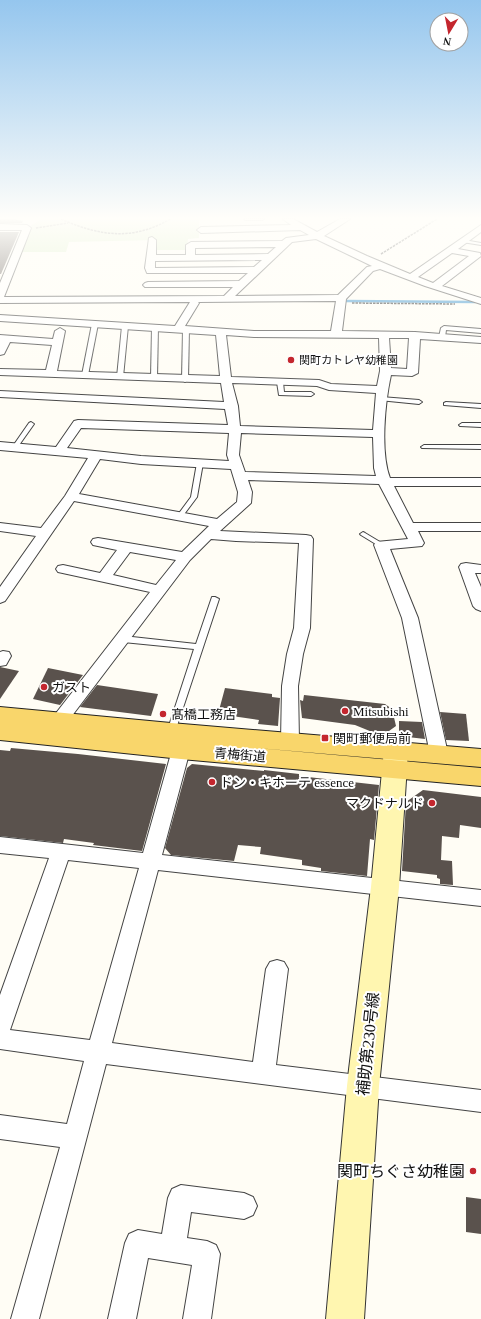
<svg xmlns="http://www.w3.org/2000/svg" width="481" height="1319" viewBox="0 0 481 1319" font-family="'Times New Roman','Noto Sans JP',serif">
  <rect width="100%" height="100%" fill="#fffdf5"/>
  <path fill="#d5ebbd" d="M41 219H199V238L188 239 187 250H154L155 240 69 242 66 252H18L27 228Z"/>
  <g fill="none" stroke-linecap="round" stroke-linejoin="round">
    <path stroke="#3f96cf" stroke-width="2.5" d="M346 301 475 302"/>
  </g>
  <g fill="#5a524d">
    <path d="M0 219H14L23 221 22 223H0Z"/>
    <path d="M0 232H19L1 274H0Z"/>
    <path d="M0 667 19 671 0 699Z"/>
    <path d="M48 668 83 675 60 705 33 699Z"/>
    <path d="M97 685 158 694 151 716 80 707Z"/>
    <path d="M225 688 272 694V697L280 698 278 726 258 724 259 720 218 714Z"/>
    <path d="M304 695 385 704 392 709 396 726 382 736 355 725 302 718 300 700 303 701Z"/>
    <path d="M440 712 466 714 469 741 446 740Z"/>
    <path d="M399 721 422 722 425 739 399 736Z"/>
    <path d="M11 748 78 754 166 764 142 851 93 845 94 843 64 839 63 843 0 836V750L10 751Z"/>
    <path d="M192 764 264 771V770L299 774V776L379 785 374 840 370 839 367 876 321 871V868L302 865V860L260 854 261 847 238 845 234 861 171 855 165 848 187 768Z"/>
    <path d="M423 790 481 797V828L460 825 459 838 442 836 441 860 452 861 453 885 440 884V879L437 878V875L402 871 406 802Z"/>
    <path d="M466 1197 481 1199V1234L466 1232Z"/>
  </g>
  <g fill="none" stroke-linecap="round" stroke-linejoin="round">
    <g stroke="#444" stroke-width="2">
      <g id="lane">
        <path d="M244 219H264L262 220H246Z"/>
        <path d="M464 240 481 243V245L462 242V241Z"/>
        <path d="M95 322 98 324 88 375 85 377 82 375 92 324Z"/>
        <path d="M125 324 128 326 123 377 120 379 117 377 122 326Z"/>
        <path d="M155 325 158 327 157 378 154 380 151 378 152 327Z"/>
        <path d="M444 326 481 329V333L446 330 445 337 442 339 439 337 441 328Z"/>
        <path d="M186 327 189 329 188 380 185 382 182 380 183 329Z"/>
        <path d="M280 380 283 382 284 392H311L314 394 311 396 279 395 277 382Z"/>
        <path d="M381 397 419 400 422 402 419 404 379 400V398Z"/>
        <path d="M446 402 481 404V408L444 405V403Z"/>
        <path d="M31 422 34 424 17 448H13V446L29 423Z"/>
        <path d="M462 423H481V427L460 426 459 425Z"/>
        <path d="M424 445H481V449L422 448 421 447Z"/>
        <path d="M200 461 203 463 197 497 182 517H178L177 516 191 497 197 463Z"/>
        <path d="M363 532 365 533 385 545 383 546H379L361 535 360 534Z"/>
        <path d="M212 597H215L219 599 175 732 174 734H168L167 732 194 649 123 642 119 639 123 636 196 644Z"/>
      </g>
    </g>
    <g stroke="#444" stroke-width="2">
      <g id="street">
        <path d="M283 219H293L317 232 340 219H350L324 236 367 256 410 274 481 225V232L458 249 480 253 481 256 442 286 481 298V304L425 286 380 269 373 271 346 299 342 331 415 332 481 337V343L420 339 418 373 412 376 391 375C385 402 380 452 390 478H481V486H394L413 523H481V531H418L424 543 422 546 390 549 418 618 448 754 445 759 439 760 433 759 430 754 402 618 374 545 376 542 408 539 379 484 248 480 252 492 251 503 220 531 306 535 311 536 313 539 310 628 303 654 298 686 299 741 296 745 290 747 284 745 281 741 282 686 287 654 294 628 299 543 236 541 211 539 190 560 65 725 59 727 53 725 50 721 53 717 150 592 58 572 56 569 58 566 63 565 100 573 117 550 93 545 91 542 93 539 98 538 182 552 209 526 74 501 5 601 0 603V587L36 536 0 531V523L41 528 65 496 88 458 0 450V442L56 447 74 421 78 420 228 425 225 409 0 397V391L224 402 221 383 0 375V369L46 370 52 345 10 342 4 354 0 355V335L53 339 55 331 60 328 65 331 57 371 220 376 216 335 0 321V315L175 326 190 302 0 303V283L22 230H0V224L27 225 31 228 4 297 224 296 233 287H145L143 285 145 283 148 282 239 281 248 273H147L145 268 149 238 152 237 156 240V255H186V245L191 242 282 241 286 238 309 235 300 230 201 233 197 230 201 227 291 225ZM316 239 372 266 367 267 338 295 235 296 292 242ZM276 247 268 254 195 255V248ZM452 253 469 256 433 283 418 277ZM262 260 254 267 155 268V261ZM336 301 331 331H254L185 326 199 303 198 302ZM226 335 254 337 379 338 380 371 377 386 331 384 319 380 231 377ZM389 338H409L407 369 391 368ZM232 383 317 386 329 390 376 393 373 430 240 426 238 406ZM81 428 229 433 227 455 229 461 141 456 67 448ZM241 433 373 437 374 468 376 476 245 472 239 455ZM100 459 141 464 231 469 238 492 237 502 217 519 79 494ZM130 552 176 560 156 585 113 575Z"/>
        <path d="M466 563 481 565V573H475L481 587V611L476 609 473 606 459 567 461 564Z"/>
        <path d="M3 651 9 652 11 656 6 665 0 666V652Z"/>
        <path d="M181 744 187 745 190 750 162 855 481 890V906L158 870 112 1043 253 1062 266 969 270 962 277 960 284 962 288 969 276 1065 481 1090V1112L106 1064 39 1319H11L60 1147 0 1139V1115L67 1124 84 1061 0 1049V995L49 858 0 853V837L143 853 172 750 175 745ZM68 860 139 868 90 1040 10 1030Z"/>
        <path d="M181 1185 244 1193 253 1197 257 1206 253 1215 244 1219 191 1212 187 1238 207 1241 216 1245 220 1254 211 1319H183L192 1265 148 1258 136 1319H108L125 1243 129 1234 138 1230 162 1234 168 1198 172 1189Z"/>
      </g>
    </g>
    <g stroke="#333" stroke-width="2">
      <path id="secondary" d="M396 741 405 744 408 750 399 887 379 1086 364 1319H326L347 1086 371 887 384 750 387 744Z"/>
    </g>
    <g stroke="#222" stroke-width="2">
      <path id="primary" d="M0 707 171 723 481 749V767L245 747 481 768V786L181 759 0 740Z"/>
    </g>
    <g stroke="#333" stroke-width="1.5" stroke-dasharray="2.5 1" stroke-linecap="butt">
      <path d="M61 219C99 236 133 241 170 219"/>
      <path d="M36 228 68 223"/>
      <path d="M381 254 437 219"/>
      <path d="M352 303 455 304"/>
    </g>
    <use href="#lane" fill="#fff" fill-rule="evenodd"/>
    <use href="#street" fill="#fff" fill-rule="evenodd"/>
    <use href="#secondary" fill="#fff6b0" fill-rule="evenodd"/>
    <use href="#primary" fill="#f9d66b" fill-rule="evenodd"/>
  </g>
  <linearGradient id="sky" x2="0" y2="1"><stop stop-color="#95c6ee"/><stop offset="0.54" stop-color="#fffefa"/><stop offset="1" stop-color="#fffefa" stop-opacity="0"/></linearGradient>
  <rect width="481" height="404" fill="url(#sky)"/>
  <g fill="#c4262e" stroke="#fff" stroke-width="1.5">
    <circle cx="291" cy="360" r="4"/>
    <circle cx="44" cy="687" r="4"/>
    <circle cx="345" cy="711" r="4"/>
    <circle cx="163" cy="714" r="4"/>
    <rect x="321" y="734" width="8" height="8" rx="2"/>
    <circle cx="212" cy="782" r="4"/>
    <circle cx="432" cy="803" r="4"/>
    <circle cx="473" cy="1171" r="4"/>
  </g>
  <g text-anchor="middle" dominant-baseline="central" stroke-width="4" stroke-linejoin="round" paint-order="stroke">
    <g font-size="11" fill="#111" stroke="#fff" text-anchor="start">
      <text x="299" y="360">関町カトレヤ幼稚園</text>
    </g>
    <g font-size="13" fill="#111" stroke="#fff" text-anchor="start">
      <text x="52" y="687">ガスト</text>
      <text x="353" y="711">Mitsubishi</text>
      <text x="171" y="714">髙橋工務店</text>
      <text x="333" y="738">関町郵便局前</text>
      <text x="220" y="782">ドン・キホーテ essence</text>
      <text x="424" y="803" text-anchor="end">マクドナルド</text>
    </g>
    <g font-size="13" fill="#111" stroke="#fff">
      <text transform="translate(240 755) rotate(5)">青梅街道</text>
    </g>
    <g font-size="16" fill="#111" stroke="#fff">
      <text transform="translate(368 1044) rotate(-84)">補助第230号線</text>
    </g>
    <g font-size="16" fill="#111" stroke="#fff" text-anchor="end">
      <text x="465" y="1171">関町ちぐさ幼稚園</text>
    </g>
  </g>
  <g transform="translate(449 32) rotate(190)"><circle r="19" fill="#ffffff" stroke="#a0a0a0"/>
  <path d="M0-3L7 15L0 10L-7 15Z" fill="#c4262e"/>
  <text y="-6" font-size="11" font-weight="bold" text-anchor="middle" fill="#111111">N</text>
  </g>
</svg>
